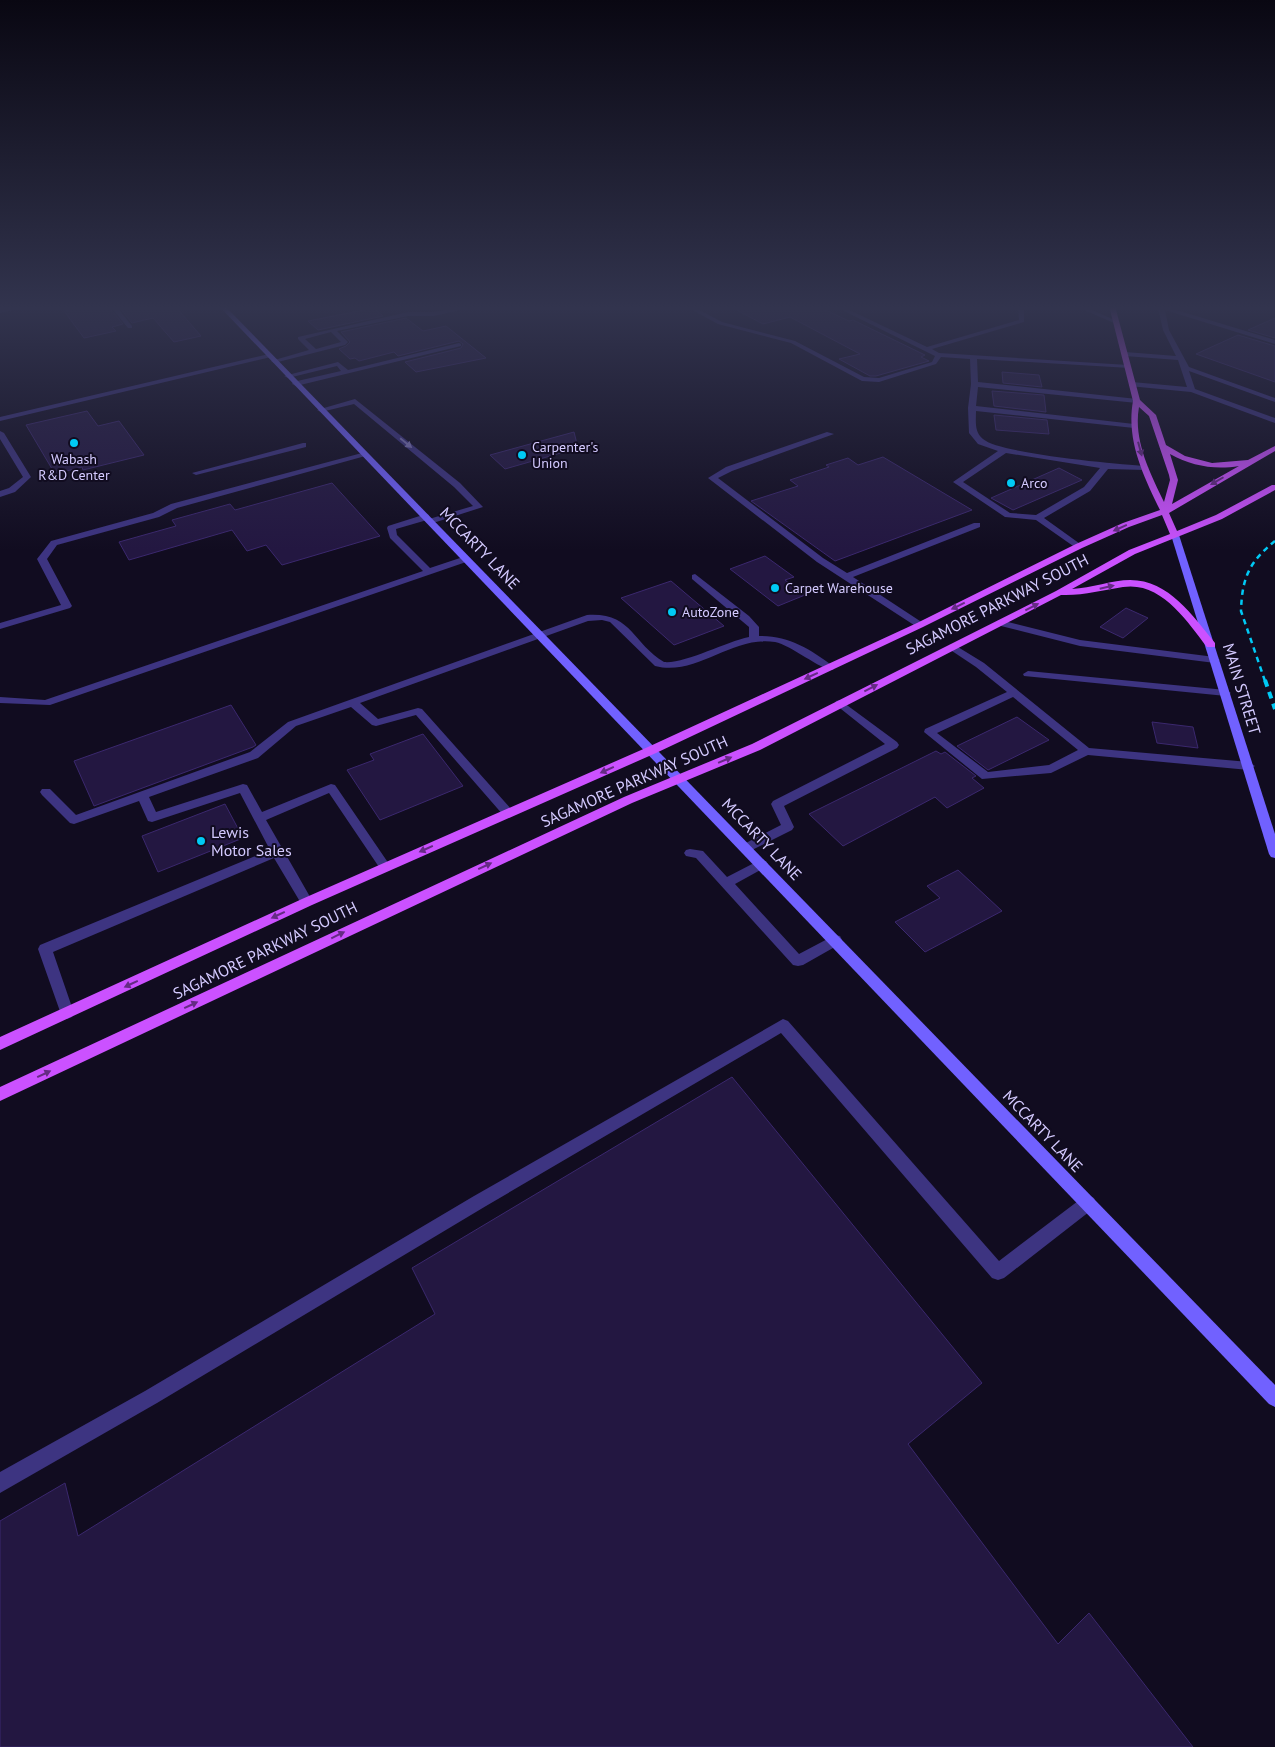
<svg xmlns="http://www.w3.org/2000/svg" width="1275" height="1747" viewBox="0 0 1275 1747" font-family="'PT Sans',sans-serif">
  <rect width="100%" height="100%" fill="#110c20"/>
  <g fill="#231741" stroke="#3b286e">
    <path d="M91 306H108L123 324 112 327 116 331 84 338 64 311Z"/>
    <path d="M118 306H175L201 336 174 342 153 318 132 323Z"/>
    <path d="M729 306H817L849 321 853 320 925 355 921 357 929 361 876 376H870L839 359 860 354 790 317 763 324Z"/>
    <path d="M374 308 383 316 318 330 308 321Z"/>
    <path d="M406 318 423 331 446 326 486 358 416 372 405 362 461 348 463 344 459 341 398 356 394 352 359 361 355 358 350 359 339 349 346 346 350 342 341 332Z"/>
    <path d="M1275 318V338L1248 330Z"/>
    <path d="M1238 335 1275 346V382L1196 354Z"/>
    <path d="M1002 372 1039 375 1042 387 1003 383Z"/>
    <path d="M992 391 1044 395 1046 412 994 406Z"/>
    <path d="M87 411 98 426 119 421 144 455 83 470 82 467 55 474 26 425Z"/>
    <path d="M994 415 1047 420 1049 434 996 430Z"/>
    <path d="M574 432 578 448 505 469 490 455Z"/>
    <path d="M883 457 972 510 835 561 751 501 798 486 790 480 829 467 826 465 848 458 858 465Z"/>
    <path d="M1059 468 1082 480 1013 510 991 498Z"/>
    <path d="M332 483 380 536 282 565 266 545 247 551 232 530 129 560 119 542 176 526 172 520 230 504 235 510Z"/>
    <path d="M765 556 794 577 785 580 805 595 778 606 730 569Z"/>
    <path d="M671 581 724 626 674 645 621 598Z"/>
    <path d="M1126 608 1148 618 1123 638 1100 627Z"/>
    <path d="M231 705 256 745 253 747 94 806 74 761Z"/>
    <path d="M1017 717 1049 740 988 770 957 746Z"/>
    <path d="M1152 722 1193 727 1198 748 1157 743Z"/>
    <path d="M423 734 463 786 380 820 347 770 374 760 370 754Z"/>
    <path d="M936 751 941 754 945 752 976 776 972 778 984 788 947 808 935 797 843 846 809 814Z"/>
    <path d="M225 804 243 838 158 872 142 836Z"/>
    <path d="M958 870 1002 911 925 952 895 922 940 898 927 886Z"/>
    <path d="M732 1077 982 1383 908 1444 1058 1644 1089 1613 1193 1747H0V1521L65 1483 78 1536 435 1314 412 1268Z"/>
  </g>
  <g fill="none" stroke-linecap="round" stroke-linejoin="round">
    <g fill="#3d3481" fill-rule="evenodd">
      <path d="M110 306H116L132 326V328H128Z"/>
      <path d="M466 306H477L434 316H408L337 331 348 342 345 345 274 363 271 361 309 350 298 339V337L408 312H434ZM331 332 341 342 316 349 305 339Z"/>
      <path d="M685 306H692L722 322 795 341 864 377 879 378 932 362 935 356 834 306H841L927 347 1019 320 1018 306H1024V322L932 349 939 353 1128 365 1131 367 1130 368 977 359 978 382 1137 399 1141 401 1137 403 978 387 976 406 1134 424 1138 426 1134 428 976 411C976 421 974 432 983 439 1000 454 1118 464 1145 466L1149 468 1145 470 1108 469 1090 491 1044 518 1083 546 1079 549 1076 548 1036 520 1005 517 953 482 998 451 978 444 969 433 968 408 971 384 970 359 941 357 936 364 879 382 862 381 791 343 718 324ZM1006 453 1100 468 1084 487 1036 515 1010 513 963 482Z"/>
      <path d="M1075 306H1083L1119 322 1114 323Z"/>
      <path d="M1154 306H1163L1275 340V344L1165 310 1169 330 1189 367 1275 398V402L1189 371 1195 389 1275 418V423L1191 392 1129 386V382H1132L1187 387 1178 360 1125 356 1122 354 1125 352 1176 356 1163 330 1158 308Z"/>
      <path d="M459 343 461 344V346L296 386 292 384 293 382 341 371 337 366 288 378 284 376 338 362 348 370Z"/>
      <path d="M355 399 460 483 483 507 433 523H427V520L396 529 397 535 430 568 466 556 469 557V561L50 705 0 703V697L45 700 423 571 390 538 387 528 388 526 426 514 429 515V519L473 506 454 487 354 404 321 412 317 410Z"/>
      <path d="M0 431 4 433 31 477 15 492 0 497V491L9 488 23 477 0 439Z"/>
      <path d="M827 432 834 434 732 471 718 478 823 558 847 573 974 523H980V527L853 577 923 623V627H917L817 562 708 478 726 467Z"/>
      <path d="M303 443H306V447L196 475 192 473Z"/>
      <path d="M362 453 369 455 177 508 159 517 57 545 47 559 72 606 70 608 0 629V623L61 605 37 559 51 541 153 513 171 504Z"/>
      <path d="M695 574 749 616 759 627V636C788 635 810 649 833 666L834 668 833 670C824 672 791 645 775 642 732 635 697 677 655 666L610 622 602 620 588 621 360 703 378 719 418 708 422 709 512 810 514 813 508 817 504 816 416 715 376 726 372 725 351 707 296 726 258 758 149 797 156 812 243 784 247 785 262 812 331 784 335 785 389 864 391 867 389 870H381L329 793 266 820 313 902 312 905H302L274 858 53 952 74 1013 72 1017 67 1019 62 1017 38 949 40 945 270 850 240 793 152 822 148 821 139 801 74 824 70 823 42 795 40 792 42 789H50L76 815 250 752 288 722 587 615C632 612 632 643 664 662 685 664 725 642 749 637V627L692 579V575Z"/>
      <path d="M1000 620 1080 640 1215 657 1220 660 1215 663 1080 646 997 625V621Z"/>
      <path d="M953 644 984 663 1089 748 1249 762 1255 766 1249 770 1088 755 1051 773 982 779 924 732 925 729 1007 692 976 667 949 649V645ZM1013 697 1078 750 1049 765 988 772 937 733Z"/>
      <path d="M1028 671 1226 690 1231 693 1226 696 1024 676 1023 674Z"/>
      <path d="M840 700 897 742 899 745 897 748 784 806 794 827 792 830 750 851H742L740 848 742 845 781 825 771 804 773 801 885 744 836 705 835 703 836 701Z"/>
      <path d="M690 849 703 851 727 877 758 861H766L768 864 766 867 735 884 799 954 835 935 840 936 842 940 840 944 803 965 798 966 793 965 696 858 686 856 684 853 686 850Z"/>
      <path d="M783 1019 788 1021 999 1261 1082 1198 1088 1195 1094 1198 1096 1203 1094 1208 1004 1278 998 1280 992 1278 781 1033 486 1206 157 1403 0 1493V1472L145 1391 474 1196Z"/>
    </g>
    <g fill="#3d3481" fill-rule="evenodd">
      <path d="M19 306H31L0 313V309Z"/>
      <path d="M269 354 272 356 271 357 0 421V417Z"/>
    </g>
    <g fill="#7161ff" fill-rule="evenodd">
      <path d="M219 306H225L1275 1385V1407L1269 1404Z"/>
      <path d="M1175 532 1179 535 1275 834V858L1271 857 1269 854 1171 535Z"/>
    </g>
    <path fill="#cb51ff" fill-rule="evenodd" d="M1109 306H1115L1140 400 1156 415 1166 445 1185 456 1212 463 1248 460 1275 446V451L1169 513 1177 531 1216 515 1272 485H1275V490L1222 519 1135 554 1072 589C1091 588 1113 580 1130 580 1169 580 1193 616 1215 643V647H1207C1187 621 1161 581 1123 587 1103 590 1082 596 1061 595L760 750 632 803 0 1101V1087L624 797 752 744 1056 591 1129 550 1170 534 1162 515 1129 527 1082 548 923 627 656 753 312 905 0 1050V1037L302 899 648 747 917 623 1076 544 1123 523 1160 510C1143 475 1126 440 1133 401ZM1139 407 1149 416 1169 475 1170 480 1164 502C1150 473 1133 440 1139 407ZM1170 454C1192 466 1214 470 1239 466L1172 504 1178 480Z"/>
    <path stroke="#00caf5" stroke-width="2.5" stroke-dasharray="5.5 4.5" stroke-linecap="butt" d="M1265 681 1241 611C1242 578 1249 562 1275 541"/>
    <path stroke="#00caf5" stroke-width="4" stroke-dasharray="7 5.5" stroke-linecap="butt" d="M1265 680 1275 709"/>
  </g>
  <defs><path id="oneway-solid" d="M-6-.8H1V-3.2L6.5 0L1 3.2V.8H-6Z" transform="scale(1.25)"/></defs>
  <use fill="#8178ba" href="#oneway-solid" transform="translate(406 443) rotate(39)"/>
  <g fill="#652b84">
    <use href="#oneway-solid" transform="translate(1140 449) rotate(75)"/>
    <use href="#oneway-solid" transform="translate(1217 481) rotate(150)"/>
    <use href="#oneway-solid" transform="translate(1120 528) rotate(156)"/>
    <use href="#oneway-solid" transform="translate(1107 587) rotate(-13)"/>
    <use href="#oneway-solid" transform="translate(958 606) rotate(154)"/>
    <use href="#oneway-solid" transform="translate(1032 607) rotate(-27)"/>
    <use href="#oneway-solid" transform="translate(811 676) rotate(155)"/>
    <use href="#oneway-solid" transform="translate(871 688) rotate(-27)"/>
    <use href="#oneway-solid" transform="translate(725 760) rotate(-23)"/>
    <use href="#oneway-solid" transform="translate(607 770) rotate(156)"/>
    <use href="#oneway-solid" transform="translate(426 849) rotate(156)"/>
    <use href="#oneway-solid" transform="translate(485 866) rotate(-25)"/>
    <use href="#oneway-solid" transform="translate(278 915) rotate(155)"/>
    <use href="#oneway-solid" transform="translate(338 935) rotate(-26)"/>
    <use href="#oneway-solid" transform="translate(131 984) rotate(155)"/>
    <use href="#oneway-solid" transform="translate(191 1005) rotate(-25)"/>
    <use href="#oneway-solid" transform="translate(44 1074) rotate(-25)"/>
  </g>
  <linearGradient id="sky" x2="0" y2="1"><stop stop-color="#090712"/><stop offset="0.56" stop-color="#32344e"/><stop offset="1" stop-color="#32344e" stop-opacity="0"/></linearGradient>
  <rect width="1275" height="550" fill="url(#sky)"/>
  <g fill="#00caf5" stroke="#110c20" stroke-width="2">
    <circle cx="74" cy="443" r="5"/>
    <circle cx="522" cy="455" r="5"/>
    <circle cx="1011" cy="483" r="5"/>
    <circle cx="775" cy="588" r="5"/>
    <circle cx="672" cy="612" r="5"/>
    <circle cx="201" cy="841" r="5"/>
  </g>
  <g text-anchor="middle" dominant-baseline="central" stroke-width="4" stroke-linejoin="round" paint-order="stroke">
    <g font-size="14" fill="#d4caff" stroke="#110c20" text-anchor="start">
      <text x="532" y="447">Carpenter's<tspan x="532" dy="16">Union</tspan></text>
      <text x="74" y="459" text-anchor="middle">Wabash<tspan x="74" dy="16">R&amp;D Center</tspan></text>
      <text x="1021" y="483">Arco</text>
      <text x="785" y="588">Carpet Warehouse</text>
      <text x="682" y="612">AutoZone</text>
    </g>
    <g font-size="16" fill="#d4caff" stroke="#110c20">
      <text transform="translate(480 548) rotate(46)">MCCARTY LANE</text>
      <text transform="translate(997 604) rotate(-27)">SAGAMORE PARKWAY SOUTH</text>
      <text transform="translate(1242 689) rotate(73)">MAIN STREET</text>
      <text transform="translate(634 781) rotate(-24)">SAGAMORE PARKWAY SOUTH</text>
      <text transform="translate(762 839) rotate(46)">MCCARTY LANE</text>
      <text transform="translate(265 950) rotate(-26)">SAGAMORE PARKWAY SOUTH</text>
      <text transform="translate(1043 1131) rotate(46)">MCCARTY LANE</text>
    </g>
    <g font-size="16" fill="#d4caff" stroke="#110c20" text-anchor="start">
      <text x="211" y="832">Lewis<tspan x="211" dy="18">Motor Sales</tspan></text>
    </g>
  </g>
</svg>
